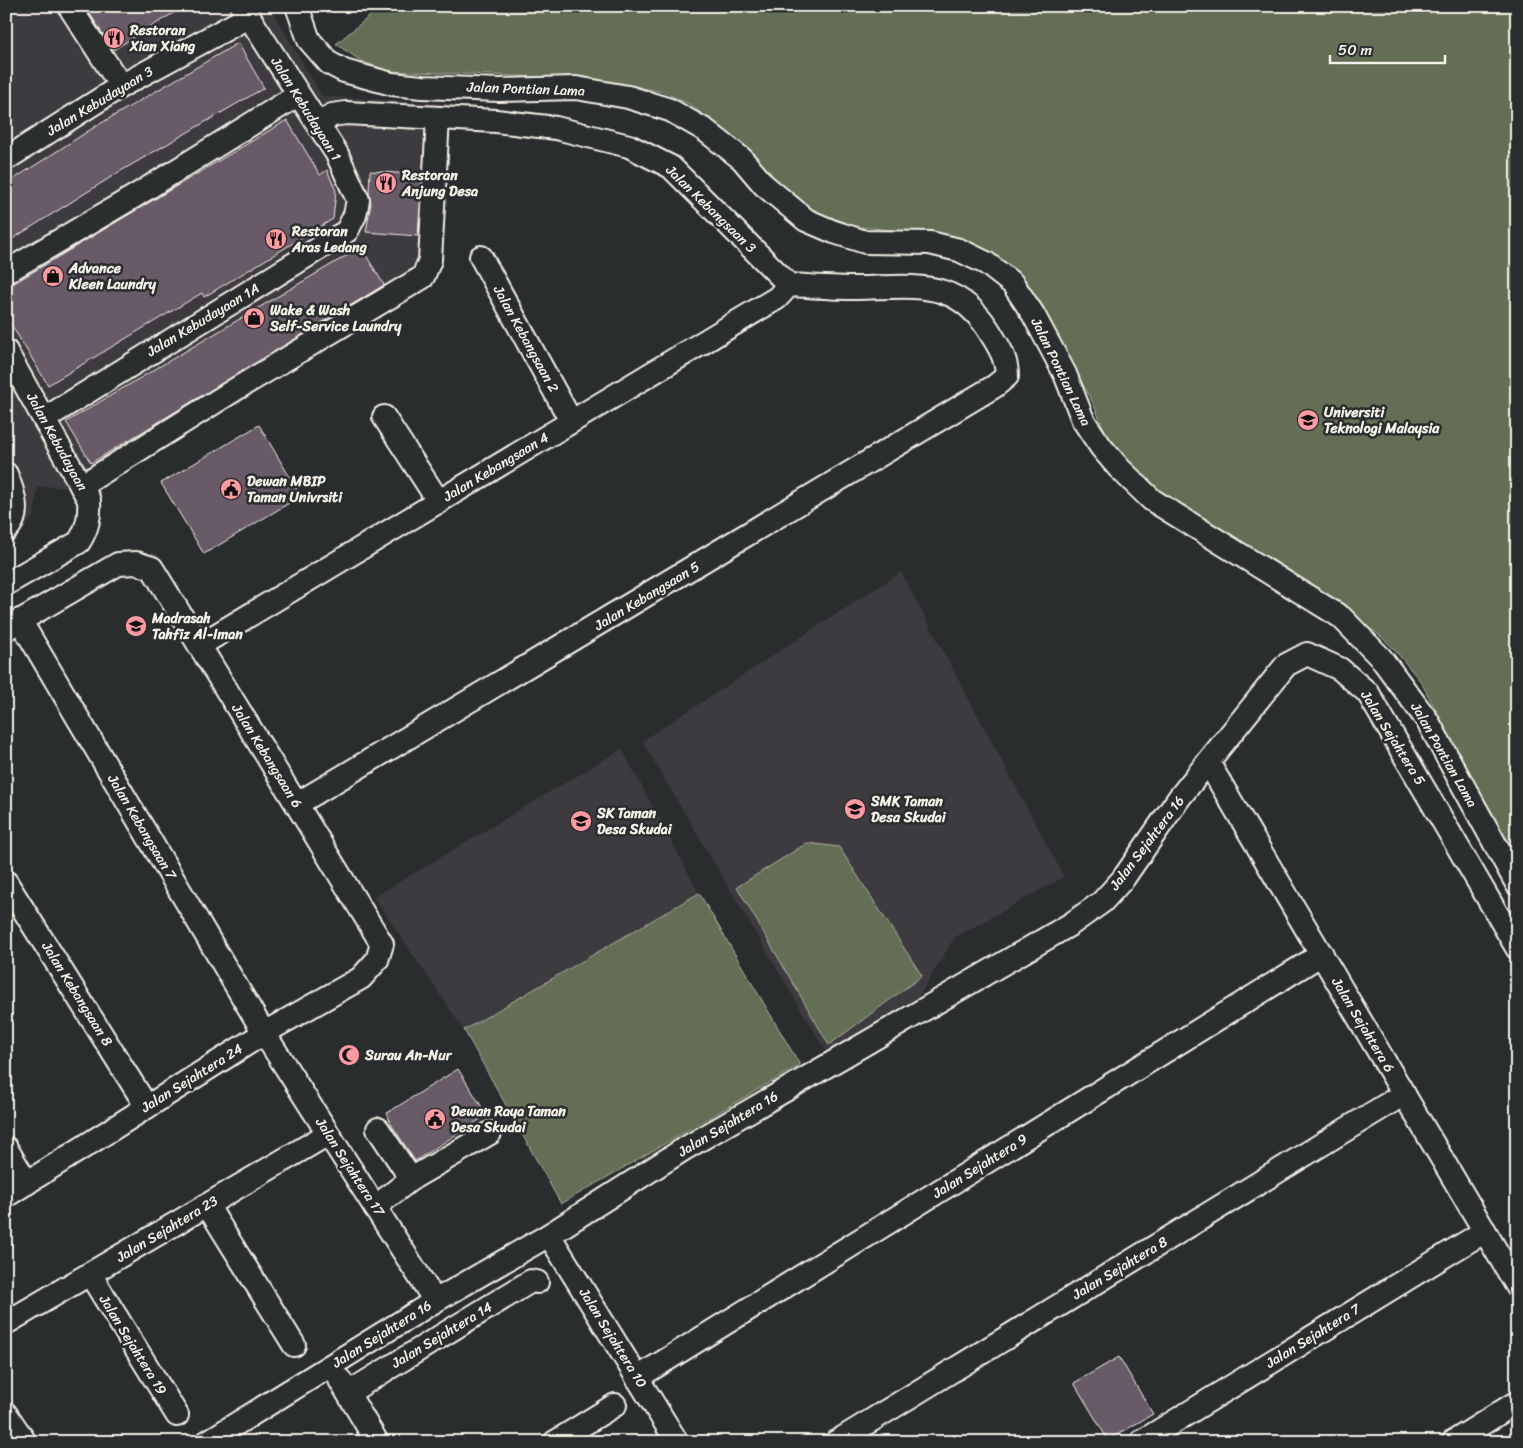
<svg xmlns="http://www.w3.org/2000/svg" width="1523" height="1448" viewBox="0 0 1523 1448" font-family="Sriracha,sans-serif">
  <rect width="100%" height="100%" fill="#2a2d2e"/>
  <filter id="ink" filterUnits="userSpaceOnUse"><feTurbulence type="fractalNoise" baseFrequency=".02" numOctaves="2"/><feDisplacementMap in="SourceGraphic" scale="10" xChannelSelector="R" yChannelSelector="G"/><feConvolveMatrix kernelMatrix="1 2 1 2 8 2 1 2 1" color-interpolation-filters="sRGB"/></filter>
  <g filter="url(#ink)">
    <g fill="#3d3a3f">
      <path d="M6 6H269L322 96 452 104 429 285 95 489 38 486 34 515 6 554Z"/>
      <path d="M901 572 1064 877 954 938 915 1003 831 1060 642 741Z"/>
      <path d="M622 749 699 893 464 1030 374 897Z"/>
    </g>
    <g fill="#636e55" stroke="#acb09e">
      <path d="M382 6H1517V862L1421 682 1393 648 1377 633 1217 533 1140 479 1107 436 1093 403 1031 289 1003 261 981 247 949 236 833 224 812 217 693 106 663 92 620 84 567 78 389 71 361 61 336 44Z"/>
      <path d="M807 843 839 847 922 976 829 1045 737 887Z"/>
      <path d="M699 893 800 1065 561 1204 464 1030Z"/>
    </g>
    <g fill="#695a67" stroke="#f4f1e8">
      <path d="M85 6H185L113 50Z"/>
      <path d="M238 43 264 88 119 172 6 243V184L93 128Z"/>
      <path d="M287 120 320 175 327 170 336 191 333 219 204 297 202 293 48 385 6 316V288Z"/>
      <path d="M370 171 422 175 418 236 366 232 371 203 369 192Z"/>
      <path d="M361 247 384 285 91 463 66 422Z"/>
      <path d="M259 425 301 496 204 554 161 483Z"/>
      <path d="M458 1069 487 1115 415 1161 391 1124 387 1113Z"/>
      <path d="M1119 1357 1153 1414 1108 1440 1074 1383Z"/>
    </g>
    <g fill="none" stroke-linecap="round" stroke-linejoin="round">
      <g stroke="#f4f1e8" stroke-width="26">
        <g id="minor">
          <path d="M69 6 121 86"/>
          <path d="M297 6 309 40 329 63 344 71 392 84 422 87 499 90 576 88 628 97 670 110 705 130 742 159 764 185 806 220 834 232 865 242 930 243 959 250 986 263 1013 284 1033 314 1065 374 1083 420 1101 447 1119 468 1152 500 1341 617 1381 658 1427 720 1517 884"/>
          <path d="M6 159 121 86 248 17"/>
          <path d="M481 257 571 421"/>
          <path d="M6 272 135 196 298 95"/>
          <path d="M6 351 89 500C90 516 88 528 79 542L6 584"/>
          <path d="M384 417 439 502"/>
          <path d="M44 419 347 231 355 215 358 200 337 154 242 6"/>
          <path d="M6 474C13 491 22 515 6 530"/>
          <path d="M81 486 236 389 423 277 430 260 438 118"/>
          <path d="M20 620 264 1033 435 1301"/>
          <path d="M6 629 118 564 136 563 152 568 382 944 377 960 361 978 264 1033 6 1196"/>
          <path d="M200 645 777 298 789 285"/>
          <path d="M1209 764 1517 1286"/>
          <path d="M297 804 995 386 1007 376C1007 361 1001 350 993 337 959 277 917 287 857 288 834 288 811 286 789 285L671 167 629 146 556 128 496 121 346 113 332 115 319 125"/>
          <path d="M6 882 147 1107"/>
          <path d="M6 1148 27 1183"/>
          <path d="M411 1179 490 1133"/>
          <path d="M207 1205 294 1345"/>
          <path d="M375 1207 411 1179 378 1129"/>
          <path d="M549 1235 677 1442"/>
          <path d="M90 1274 177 1415"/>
          <path d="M6 1323 328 1134"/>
          <path d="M637 1378 1322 954"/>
          <path d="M340 1380 377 1442"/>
          <path d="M348 1393 531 1281 537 1282"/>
          <path d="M6 1414 25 1442"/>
          <path d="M207 1442 435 1301 549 1235 684 1149 1071 924 1102 902 1123 879 1179 798 1286 665 1307 654 1340 669 1368 693 1517 948"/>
          <path d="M555 1442 615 1405"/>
          <path d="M836 1442 1404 1094"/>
          <path d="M1141 1442 1485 1231"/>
          <path d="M1453 1442 1517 1402"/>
        </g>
      </g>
      <use href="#minor" stroke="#2a2d2e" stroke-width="22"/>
    </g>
  </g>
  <defs>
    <g id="restaurant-disc" transform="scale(1.125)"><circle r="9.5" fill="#ff9aa2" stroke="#2a2d2e"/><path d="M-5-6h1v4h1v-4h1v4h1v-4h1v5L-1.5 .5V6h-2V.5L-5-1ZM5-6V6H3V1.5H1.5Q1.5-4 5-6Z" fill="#111"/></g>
    <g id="shop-disc" transform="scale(1.125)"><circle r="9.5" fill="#ff9aa2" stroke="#2a2d2e"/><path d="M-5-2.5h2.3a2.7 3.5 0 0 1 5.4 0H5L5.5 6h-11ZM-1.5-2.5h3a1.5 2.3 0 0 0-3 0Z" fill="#111"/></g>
    <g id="university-disc" transform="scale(1.125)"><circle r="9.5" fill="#ff9aa2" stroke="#2a2d2e"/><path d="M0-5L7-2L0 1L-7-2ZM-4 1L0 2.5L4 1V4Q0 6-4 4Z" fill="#111"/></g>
    <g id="civic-disc" transform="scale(1.125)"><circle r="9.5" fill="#ff9aa2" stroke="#2a2d2e"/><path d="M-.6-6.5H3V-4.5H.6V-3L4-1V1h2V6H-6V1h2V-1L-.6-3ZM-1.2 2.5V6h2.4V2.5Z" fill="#111"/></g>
    <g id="school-disc" transform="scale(1.125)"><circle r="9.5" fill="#ff9aa2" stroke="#2a2d2e"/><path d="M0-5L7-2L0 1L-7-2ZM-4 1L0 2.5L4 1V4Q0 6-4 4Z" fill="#111"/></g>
    <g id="mosque-disc" transform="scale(1.125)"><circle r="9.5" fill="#ff9aa2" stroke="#2a2d2e"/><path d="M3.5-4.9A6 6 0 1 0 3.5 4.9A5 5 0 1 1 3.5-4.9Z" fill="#111"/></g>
  </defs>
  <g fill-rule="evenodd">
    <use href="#restaurant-disc" x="114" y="38"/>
    <use href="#restaurant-disc" x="386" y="183"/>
    <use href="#restaurant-disc" x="276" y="239"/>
    <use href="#shop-disc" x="53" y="276"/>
    <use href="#shop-disc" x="254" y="318"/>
    <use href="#university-disc" x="1308" y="420"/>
    <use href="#civic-disc" x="231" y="489"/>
    <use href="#school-disc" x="136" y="626"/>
    <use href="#school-disc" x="855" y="809"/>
    <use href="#school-disc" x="581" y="821"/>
    <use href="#mosque-disc" x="349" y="1055"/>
    <use href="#civic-disc" x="435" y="1119"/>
  </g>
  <g text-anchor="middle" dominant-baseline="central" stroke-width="5" stroke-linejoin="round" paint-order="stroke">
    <g font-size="14" font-weight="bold" fill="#f4f1e8" stroke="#2a2d2e" text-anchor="start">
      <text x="130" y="30">Restoran<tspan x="130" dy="16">Xian Xiang</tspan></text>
      <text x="402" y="175">Restoran<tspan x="402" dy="16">Anjung Desa</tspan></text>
      <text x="292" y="231">Restoran<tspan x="292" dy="16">Aras Ledang</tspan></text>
      <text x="69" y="268">Advance<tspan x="69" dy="16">Kleen Laundry</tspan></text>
      <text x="270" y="310">Wake &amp; Wash<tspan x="270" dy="16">Self-Service Laundry</tspan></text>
      <text x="1324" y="412">Universiti<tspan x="1324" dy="16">Teknologi Malaysia</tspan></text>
      <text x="247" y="481">Dewan MBIP<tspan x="247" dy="16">Taman Univrsiti</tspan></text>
      <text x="152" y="618">Madrasah<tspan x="152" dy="16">Tahfiz Al-Iman</tspan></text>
      <text x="871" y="801">SMK Taman<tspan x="871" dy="16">Desa Skudai</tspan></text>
      <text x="597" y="813">SK Taman<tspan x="597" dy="16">Desa Skudai</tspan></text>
      <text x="365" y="1055">Surau An-Nur</text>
      <text x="451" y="1111">Dewan Raya Taman<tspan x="451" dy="16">Desa Skudai</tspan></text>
    </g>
    <g font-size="14" fill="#f4f1e8" stroke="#2a2d2e">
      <text transform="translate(526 89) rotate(2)">Jalan Pontian Lama</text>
      <text transform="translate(100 101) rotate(-31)">Jalan Kebudayaan 3</text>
      <text transform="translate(306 109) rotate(58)">Jalan Kebudayaan 1</text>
      <text transform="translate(711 209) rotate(44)">Jalan Kebangsaan 3</text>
      <text transform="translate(203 320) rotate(-31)">Jalan Kebudayaan 1A</text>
      <text transform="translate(526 339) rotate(61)">Jalan Kebangsaan 2</text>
      <text transform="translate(1061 372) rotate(64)">Jalan Pontian Lama</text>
      <text transform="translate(57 442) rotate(61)">Jalan Kebudayaan</text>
      <text transform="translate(496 467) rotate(-31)">Jalan Kebangsaan 4</text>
      <text transform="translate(647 596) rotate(-31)">Jalan Kebangsaan 5</text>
      <text transform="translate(1393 738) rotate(58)">Jalan Sejahtera 5</text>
      <text transform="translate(1444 755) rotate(60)">Jalan Pontian Lama</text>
      <text transform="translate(267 756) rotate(58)">Jalan Kebangsaan 6</text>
      <text transform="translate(142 827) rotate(59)">Jalan Kebangsaan 7</text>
      <text transform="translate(1147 843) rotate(-53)">Jalan Sejahtera 16</text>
      <text transform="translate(77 994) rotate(58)">Jalan Kebangsaan 8</text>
      <text transform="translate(1363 1025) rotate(59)">Jalan Sejahtera 6</text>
      <text transform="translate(192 1078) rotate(-32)">Jalan Sejahtera 24</text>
      <text transform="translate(728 1124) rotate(-31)">Jalan Sejahtera 16</text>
      <text transform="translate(980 1166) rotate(-32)">Jalan Sejahtera 9</text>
      <text transform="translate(350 1167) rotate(57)">Jalan Sejahtera 17</text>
      <text transform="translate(167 1229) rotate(-31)">Jalan Sejahtera 23</text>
      <text transform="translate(1120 1268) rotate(-31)">Jalan Sejahtera 8</text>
      <text transform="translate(382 1334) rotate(-32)">Jalan Sejahtera 16</text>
      <text transform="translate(442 1335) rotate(-31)">Jalan Sejahtera 14</text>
      <text transform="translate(1313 1336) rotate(-32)">Jalan Sejahtera 7</text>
      <text transform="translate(613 1338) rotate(58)">Jalan Sejahtera 10</text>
      <text transform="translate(133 1345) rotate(58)">Jalan Sejahtera 19</text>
    </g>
  </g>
  <rect width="1523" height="1448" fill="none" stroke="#2a2d2e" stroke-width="25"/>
  <rect x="12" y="12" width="1498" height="1423" fill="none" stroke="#f4f1e8" stroke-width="2" filter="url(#ink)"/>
  <path d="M1330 55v8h115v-8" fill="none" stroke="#f4f1e8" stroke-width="2.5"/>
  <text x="1338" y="55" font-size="15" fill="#f4f1e8" stroke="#2a2d2e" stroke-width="4" paint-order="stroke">50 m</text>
</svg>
